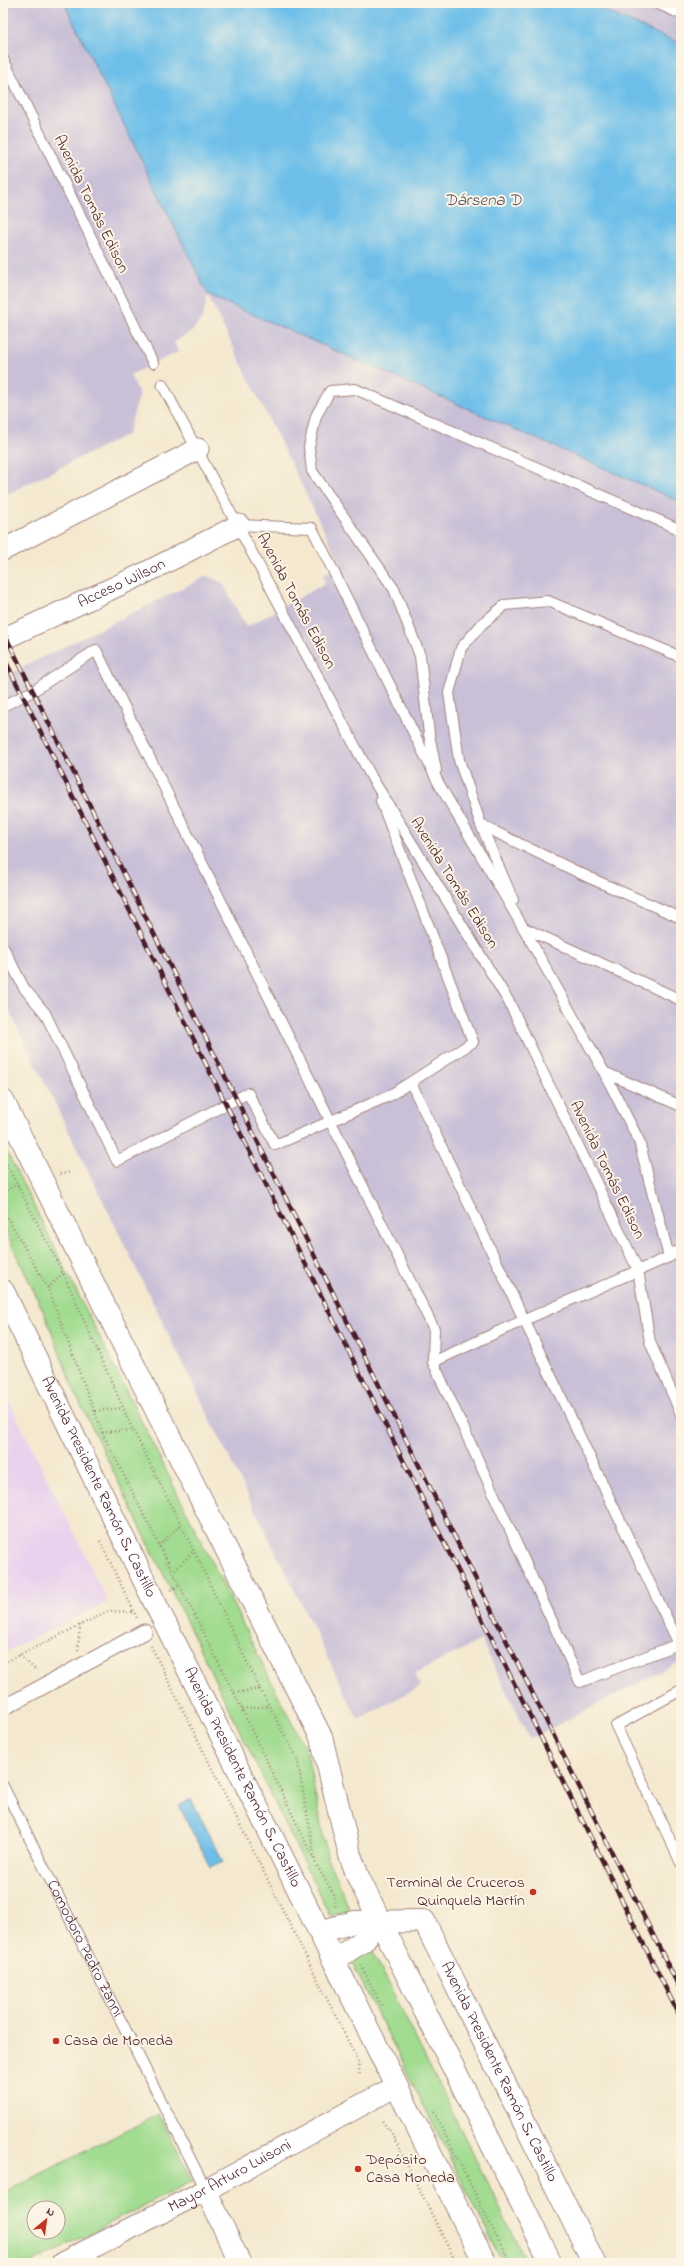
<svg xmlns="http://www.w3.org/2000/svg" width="684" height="2266" viewBox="0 0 684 2266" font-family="'Indie Flower',sans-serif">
  <rect width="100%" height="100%" fill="#fcf5e5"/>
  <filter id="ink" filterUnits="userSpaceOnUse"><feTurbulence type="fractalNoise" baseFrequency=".025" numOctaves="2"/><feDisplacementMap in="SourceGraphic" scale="8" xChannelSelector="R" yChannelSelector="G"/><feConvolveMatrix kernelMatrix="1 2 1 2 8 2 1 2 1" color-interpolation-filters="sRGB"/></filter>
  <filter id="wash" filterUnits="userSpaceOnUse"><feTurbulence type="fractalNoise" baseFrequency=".012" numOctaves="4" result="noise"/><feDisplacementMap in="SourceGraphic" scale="16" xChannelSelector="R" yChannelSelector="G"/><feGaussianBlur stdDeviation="0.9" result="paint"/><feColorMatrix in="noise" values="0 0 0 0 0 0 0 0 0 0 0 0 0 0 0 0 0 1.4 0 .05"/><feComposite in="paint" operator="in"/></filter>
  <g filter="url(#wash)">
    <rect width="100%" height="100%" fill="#f4e9cf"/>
    <path fill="#e8d2ee" d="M3 1389 108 1602 3 1653Z"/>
    <g fill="#c9bfd7">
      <path d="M3 3H64L208 295 681 502V1664L678 1663 530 1739 481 1640 414 1674 421 1686 358 1719 3 998V677L207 576 223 583 246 627 326 583 323 575 341 565 208 296 202 319 191 332 174 342 178 352 130 375 139 394 128 434 3 496Z"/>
      <path d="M587 3H681V44Z"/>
    </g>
    <g fill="#a1dc90" stroke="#767e5e" fill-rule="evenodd">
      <path d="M3 1144 307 1753 328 1860 350 1910 330 1916 75 1393 45 1315 3 1226Z"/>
      <path d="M370 1946 527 2263H503L349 1957Z"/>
      <path d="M159 2114 193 2181 31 2263H3V2193ZM34 2208H58V2232H34Z"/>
    </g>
    <g fill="#6dbfe9" stroke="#5c6f8a">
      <path d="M64 3H587L681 44V502L208 295Z"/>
      <path d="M191 1799 223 1861 210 1867 179 1806Z"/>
    </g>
  </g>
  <g filter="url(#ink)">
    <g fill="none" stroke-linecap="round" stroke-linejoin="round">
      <g stroke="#9f847d" stroke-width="12">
        <g id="service">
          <path d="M656 3 681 14"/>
          <path d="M3 59 153 363"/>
          <path d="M162 384 372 778 509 1002 638 1270 650 1342 681 1414"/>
          <path d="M239 525 312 528 439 784 524 929 604 1072 639 1141 669 1257"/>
          <path d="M3 706 33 691 96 650 434 1329 433 1362 580 1682 681 1643"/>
          <path d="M436 770 429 734 420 656 394 589 312 471 309 447 316 416 330 391 355 389 681 530"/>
          <path d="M481 825 590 878 681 918"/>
          <path d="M513 900 481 825 459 760 449 693 461 648 482 624 505 605 548 601 681 657"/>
          <path d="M524 928 681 1000"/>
          <path d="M3 947 24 988 45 1013 117 1161 248 1093 275 1145 389 1096 473 1042 381 801"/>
          <path d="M604 1072 681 1106"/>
          <path d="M411 1083 679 1644"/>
          <path d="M433 1362 504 1329 669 1257 681 1249"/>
          <path d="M681 1690 616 1726 681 1863"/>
          <path id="s1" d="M3 1786 206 2190"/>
        </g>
      </g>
      <g stroke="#9f847d" stroke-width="17">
        <path id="pedestrian" d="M3 1708 144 1632"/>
      </g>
      <g stroke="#9f847d" stroke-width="23">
        <g id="minor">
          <path d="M3 550 198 449"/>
          <path id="s2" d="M3 639 143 574 239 525"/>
          <path d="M206 2190 240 2263"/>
          <path id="s3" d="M62 2263 206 2190 396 2086"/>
        </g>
      </g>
      <g stroke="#9f847d" stroke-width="24">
        <g id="secondary">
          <path d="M3 1101 145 1388 321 1737 350 1855 359 1879 551 2263"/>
          <path id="s4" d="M3 1291 154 1601 485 2263"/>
          <path id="s5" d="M320 1932 354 1922 424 1921 594 2263"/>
          <path d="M334 1960 363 1941 378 1921"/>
        </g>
      </g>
      <g stroke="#9f847d" stroke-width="2.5" stroke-dasharray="1 3" stroke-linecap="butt">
        <path d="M3 1157 63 1273 133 1430 194 1551 260 1689 234 1693 102 1432 48 1288 3 1210"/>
        <path d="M60 1174 71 1172"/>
        <path d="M3 1192 18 1184"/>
        <path d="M48 1288 63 1273"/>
        <path d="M95 1411 123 1408"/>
        <path d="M102 1432 133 1430"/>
        <path d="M100 1541 137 1618"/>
        <path d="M159 1546 181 1524"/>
        <path d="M172 1573 194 1551"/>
        <path d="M171 1590 179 1585"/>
        <path d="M151 1646 358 2061 360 2077"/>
        <path d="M78 1650 80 1625"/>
        <path d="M19 1655 37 1671"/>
        <path d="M3 1663 109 1611 134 1612"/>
        <path d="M260 1689 297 1758 315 1859"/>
        <path d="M234 1693 316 1864 333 1893 336 1907"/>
        <path d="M242 1709 269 1706"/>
        <path d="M361 1965 382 2007"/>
        <path d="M434 2112 510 2263"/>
        <path d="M382 2121 391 2132 456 2263"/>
      </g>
      <use href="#service" stroke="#fff" stroke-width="10"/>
      <use href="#pedestrian" stroke="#fff" stroke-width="15"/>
      <use href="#minor" stroke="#fff" stroke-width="21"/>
      <use href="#secondary" stroke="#fff" stroke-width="22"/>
      <g stroke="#4a1f2b" stroke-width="4.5">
        <g id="rail">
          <path d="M3 631 681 1991"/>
          <path d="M3 656 681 2019"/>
        </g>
      </g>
      <use href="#rail" stroke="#fcf5e5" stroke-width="3" stroke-dasharray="9" stroke-linecap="butt"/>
    </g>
  </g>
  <g fill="#c8321e" stroke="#fcf5e5" stroke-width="1.5">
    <circle cx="533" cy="1892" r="4"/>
    <circle cx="56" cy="2041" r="4"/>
    <circle cx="358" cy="2169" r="4"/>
  </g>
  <g text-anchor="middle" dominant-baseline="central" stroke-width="4" stroke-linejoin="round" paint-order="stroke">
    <g font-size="16" fill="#4a1f2b" stroke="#fcf5e5">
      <text transform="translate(91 204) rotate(64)">Avenida Tomás Edison</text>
      <text stroke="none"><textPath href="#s2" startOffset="131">Acceso Wilson</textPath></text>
      <text transform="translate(296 601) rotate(62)">Avenida Tomás Edison</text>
      <text transform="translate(454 883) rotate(58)">Avenida Tomás Edison</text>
      <text transform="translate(607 1170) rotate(64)">Avenida Tomás Edison</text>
      <text stroke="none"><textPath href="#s4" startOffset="218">Avenida Presidente Ramón S. Castillo</textPath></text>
      <text stroke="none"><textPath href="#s4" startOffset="542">Avenida Presidente Ramón S. Castillo</textPath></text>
      <text stroke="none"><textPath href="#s1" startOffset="182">Comodoro Pedro Zanni</textPath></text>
      <text stroke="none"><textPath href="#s5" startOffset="274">Avenida Presidente Ramón S. Castillo</textPath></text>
      <text stroke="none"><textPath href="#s3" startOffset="189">Mayor Arturo Luisoni</textPath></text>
    </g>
    <g font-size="16" fill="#4a1f2b" stroke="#fcf5e5" text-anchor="start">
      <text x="525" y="1883" text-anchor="end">Terminal de Cruceros<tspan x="525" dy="18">Quinquela Martín</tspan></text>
      <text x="64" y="2041">Casa de Moneda</text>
      <text x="366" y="2160">Depósito<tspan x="366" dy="18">Casa Moneda</tspan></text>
    </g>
    <g font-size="17" font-style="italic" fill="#544f64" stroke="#fcf5e5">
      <text x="483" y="200">Dársena D</text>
    </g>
  </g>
  <rect width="684" height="2266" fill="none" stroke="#fcf5e5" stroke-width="16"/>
  <g transform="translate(46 2220) rotate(29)"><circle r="19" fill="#fcf5e5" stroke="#b59f9b"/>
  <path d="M0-3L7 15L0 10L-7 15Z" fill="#c8321e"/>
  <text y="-6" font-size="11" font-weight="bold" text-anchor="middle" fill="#4a1f2b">N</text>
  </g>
</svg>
